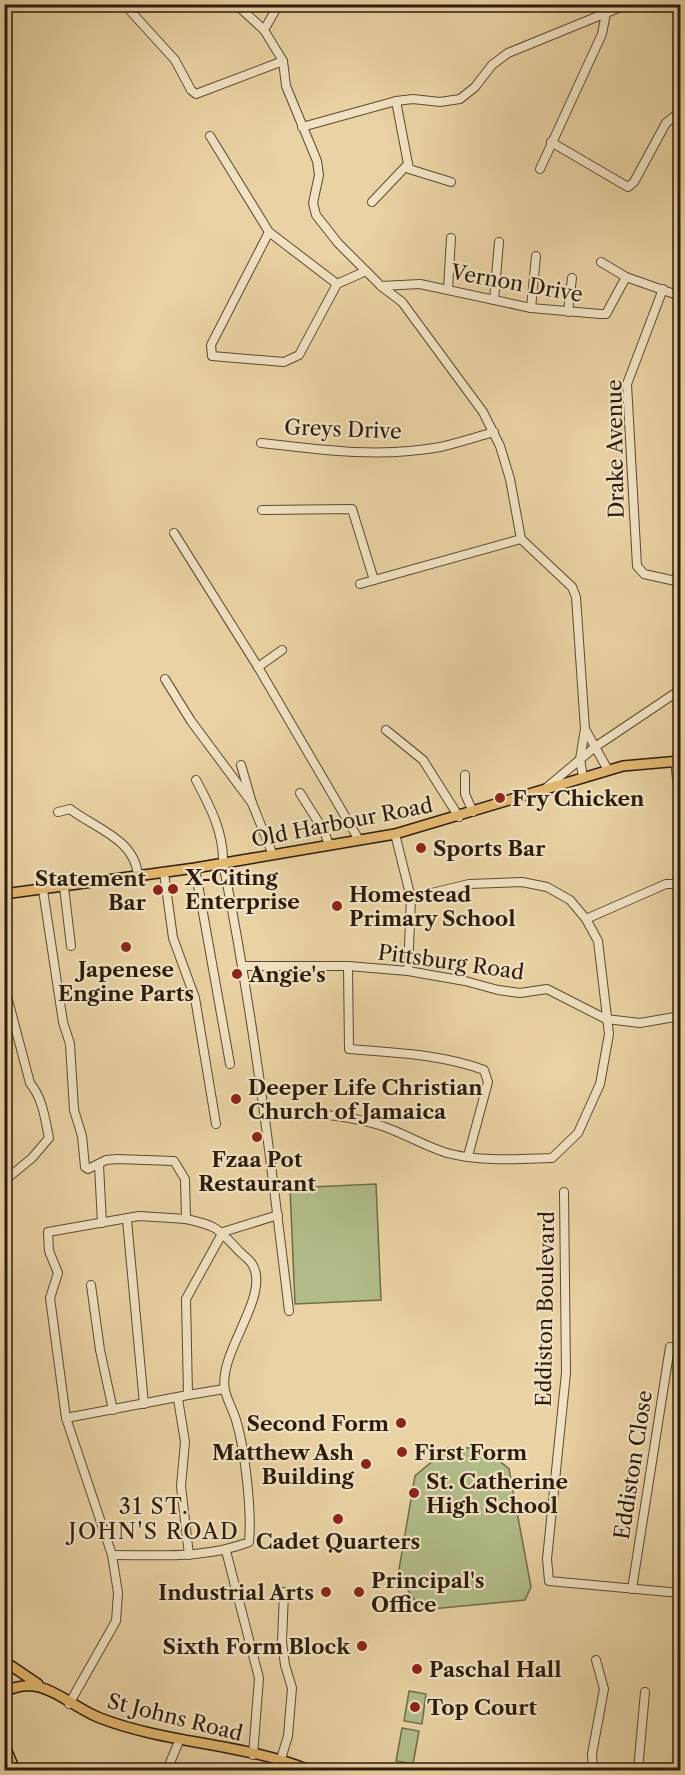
<svg xmlns="http://www.w3.org/2000/svg" width="685" height="1775" viewBox="0 0 685 1775" font-family="'Libre Caslon Text',serif">
  <rect width="100%" height="100%" fill="#e9d2a3"/>
  <filter id="stains"><feTurbulence type="fractalNoise" baseFrequency=".00333" numOctaves="4"/><feColorMatrix values="0 0 0 0 .2 0 0 0 0 .09 0 0 0 0 .02 0 0 0 .5 -.17"/></filter>
  <radialGradient id="worn" r=".72"><stop offset=".6" stop-color="#630" stop-opacity="0"/><stop offset="1" stop-color="#630" stop-opacity=".3"/></radialGradient>
  <g fill="#b1bd89" stroke="#6e6c4a" stroke-width="1.5">
    <path d="M376 1184 381 1300 295 1304 290 1188Z"/>
    <path d="M448 1448H484L509 1469 531 1587 525 1600 421 1610 398 1575 415 1476Z"/>
    <path d="M409 1691 426 1694 422 1724 404 1721Z"/>
    <path d="M402 1728 419 1731 413 1764 396 1761Z"/>
  </g>
  <g fill="none" stroke-linecap="round" stroke-linejoin="round">
    <g stroke="#5b4932" stroke-width="10">
      <g id="minor">
        <path d="M124 4 175 60 191 90 196 94 283 61"/>
        <path d="M236 4 264 30 283 61 286 86 317 161 319 175 313 203 316 215 338 243 381 286 402 302 483 412 500 446 510 479 521 539 572 587 576 597 585 729 580 759 583 777"/>
        <path d="M372 6 373 4"/>
        <path d="M264 30 279 4"/>
        <path d="M396 101 409 169 451 182"/>
        <path d="M302 127 396 101 413 99 440 102 460 99 475 87 492 65 508 53 628 4"/>
        <path d="M210 136 269 232 337 284 366 271"/>
        <path d="M551 142 628 187 634 182 666 123 680 112"/>
        <path d="M540 169 602 34 606 13"/>
        <path d="M372 202 408 164"/>
        <path d="M269 232 211 345 212 356 284 362 299 355 337 284"/>
        <path d="M601 262 626 277 680 296"/>
        <path d="M381 286 420 284 531 308 600 314H606L626 277"/>
        <path d="M448 289 451 238"/>
        <path d="M663 289 627 384 637 566 644 574 680 582"/>
        <path d="M494 300 499 242"/>
        <path d="M531 308 536 256"/>
        <path d="M568 312 572 278"/>
        <path d="M261 443C320 450 381 458 440 447 458 443 476 437 494 432"/>
        <path d="M262 510 352 509 374 580"/>
        <path d="M174 533 258 667 359 840"/>
        <path d="M360 584 521 539"/>
        <path d="M258 667 282 650"/>
        <path d="M165 679 191 721 252 803"/>
        <path d="M585 729 608 770"/>
        <path d="M386 730 423 760 459 817"/>
        <path d="M675 761 680 804"/>
        <path d="M241 765 252 803 273 855"/>
        <path d="M465 775V794L473 812"/>
        <path d="M196 780C210 806 224 833 223 863 253 1012 271 1161 289 1311"/>
        <path d="M546 788 595 747 680 690"/>
        <path d="M300 793 324 831 329 845"/>
        <path d="M58 812 70 809C96 829 135 839 138 876"/>
        <path d="M395 834 411 898 408 971"/>
        <path d="M195 868 230 1064"/>
        <path d="M164 873 173 938 195 998 216 1124"/>
        <path d="M64 887 71 946"/>
        <path d="M43 890 63 1022 70 1044 74 1110 82 1136 85 1167 88 1169 106 1160 117 1159 174 1161 185 1179 186 1219C218 1226 217 1228 239 1251 243 1255 249 1259 252 1264 272 1295 217 1353 225 1390 227 1400 233 1410 236 1420 245 1450 252 1511 249 1542 206 1559 158 1555 112 1555"/>
        <path d="M586 919 666 884H680"/>
        <path d="M244 966H348L408 971 465 981 498 990 520 993 547 989 606 1019 640 1023 680 1016"/>
        <path d="M348 966 349 1049C395 1053 441 1054 484 1070L488 1082 468 1156"/>
        <path d="M4 985 30 1083C43 1099 45 1119 49 1138L32 1158 4 1181"/>
        <path d="M266 1114C305 1112 342 1114 379 1125 402 1132 424 1146 447 1153 481 1162 517 1159 552 1158L578 1133 600 1084 609 1034 598 941 586 919 570 900 547 887 522 882 469 884 411 898"/>
        <path d="M99 1165 102 1223"/>
        <path d="M564 1192 566 1373 547 1559 549 1581 680 1593"/>
        <path d="M127 1220 144 1404"/>
        <path d="M91 1285 100 1350 113 1410"/>
        <path d="M188 1395 224 1389"/>
        <path d="M178 1399 185 1442 181 1486 189 1555"/>
        <path d="M66 1418 188 1395 186 1299 223 1232 278 1215"/>
        <path d="M226 1551 259 1678 253 1755"/>
        <path d="M632 1589 670 1347"/>
        <path d="M69 1704 116 1621 118 1593 112 1555 66 1418 50 1298 58 1273 49 1251 48 1232 139 1216 186 1219"/>
        <path d="M280 1762 288 1736 292 1688 285 1665 282 1642 284 1592"/>
        <path d="M167 1770 180 1739"/>
        <path d="M593 1770 592 1754 604 1689 596 1660"/>
        <path d="M638 1770 645 1692"/>
      </g>
    </g>
    <g stroke="#2c1b0c" stroke-width="12">
      <g id="major">
        <path d="M4 894 195 868 395 834 623 766 680 761"/>
        <path d="M4 1661 38 1684"/>
        <path d="M4 1692C42 1672 65 1704 100 1718 167 1744 243 1743 309 1770"/>
        <path d="M4 1744 15 1770"/>
      </g>
    </g>
    <use href="#minor" stroke="#f1e2c3" stroke-width="8"/>
    <use href="#major" stroke="#e4b972" stroke-width="9"/>
  </g>
  <g fill="#8f2418" stroke="#f1e2c3" stroke-width="2">
    <circle cx="500" cy="798" r="6"/>
    <circle cx="421" cy="848" r="6"/>
    <circle cx="173" cy="889" r="6"/>
    <circle cx="158" cy="890" r="6"/>
    <circle cx="337" cy="906" r="6"/>
    <circle cx="126" cy="947" r="6"/>
    <circle cx="237" cy="974" r="6"/>
    <circle cx="236" cy="1099" r="6"/>
    <circle cx="257" cy="1137" r="6"/>
    <circle cx="401" cy="1423" r="6"/>
    <circle cx="402" cy="1452" r="6"/>
    <circle cx="366" cy="1464" r="6"/>
    <circle cx="414" cy="1493" r="6"/>
    <circle cx="338" cy="1519" r="6"/>
    <circle cx="326" cy="1592" r="6"/>
    <circle cx="359" cy="1592" r="6"/>
    <circle cx="362" cy="1646" r="6"/>
    <circle cx="417" cy="1669" r="6"/>
    <circle cx="415" cy="1707" r="6"/>
  </g>
  <g text-anchor="middle" dominant-baseline="central" stroke-width="4.5" stroke-linejoin="round" paint-order="stroke">
    <g font-size="21" fill="#2c1b0c" stroke="#f1e2c3">
      <text transform="translate(517 283) rotate(10)">Vernon Drive</text>
      <text transform="translate(343 429) rotate(2)">Greys Drive</text>
      <text transform="translate(615 449) rotate(-91)">Drake Avenue</text>
      <text transform="translate(342 822) rotate(-11)">Old Harbour Road</text>
      <text transform="translate(451 962) rotate(8)">Pittsburg Road</text>
      <text transform="translate(545 1309) rotate(-89)">Eddiston Boulevard</text>
      <text transform="translate(633 1465) rotate(-81)">Eddiston Close</text>
      <text transform="translate(175 1717) rotate(14)">St Johns Road</text>
    </g>
    <g font-size="21" font-weight="bold" fill="#2c1b0c" stroke="#f1e2c3" text-anchor="start">
      <text x="512" y="798">Fry Chicken</text>
      <text x="433" y="848">Sports Bar</text>
      <text x="185" y="877">X-Citing<tspan x="185" dy="24">Enterprise</tspan></text>
      <text x="146" y="878" text-anchor="end">Statement<tspan x="146" dy="24">Bar</tspan></text>
      <text x="349" y="894">Homestead<tspan x="349" dy="24">Primary School</tspan></text>
      <text x="126" y="969" text-anchor="middle">Japenese<tspan x="126" dy="24">Engine Parts</tspan></text>
      <text x="249" y="974">Angie's</text>
      <text x="248" y="1087">Deeper Life Christian<tspan x="248" dy="24">Church of Jamaica</tspan></text>
      <text x="257" y="1159" text-anchor="middle">Fzaa Pot<tspan x="257" dy="24">Restaurant</tspan></text>
      <text x="389" y="1423" text-anchor="end">Second Form</text>
      <text x="354" y="1452" text-anchor="end">Matthew Ash<tspan x="354" dy="24">Building</tspan></text>
      <text x="414" y="1452">First Form</text>
      <text x="426" y="1481">St. Catherine<tspan x="426" dy="24">High School</tspan></text>
      <text x="338" y="1541" text-anchor="middle">Cadet Quarters</text>
      <text x="371" y="1580">Principal's<tspan x="371" dy="24">Office</tspan></text>
      <text x="314" y="1592" text-anchor="end">Industrial Arts</text>
      <text x="350" y="1646" text-anchor="end">Sixth Form Block</text>
      <text x="429" y="1669">Paschal Hall</text>
      <text x="427" y="1707">Top Court</text>
    </g>
    <g font-size="22" letter-spacing="1.5" fill="#2c1b0c" stroke="#f1e2c3">
      <text x="154" y="1506">31 ST.<tspan x="154" dy="25">JOHN'S ROAD</tspan></text>
    </g>
  </g>
  <rect width="685" height="1775" fill="none" stroke="#e9d2a3" stroke-width="24"/>
  <rect x="6" y="6" width="673" height="1763" fill="none" stroke="#2c1b0c" stroke-width="3"/>
  <rect x="12" y="12" width="661" height="1751" fill="none" stroke="#2c1b0c" stroke-width="1.5"/>
  <rect width="100%" height="100%" filter="url(#stains)"/>
  <rect width="100%" height="100%" fill="url(#worn)"/>
</svg>
